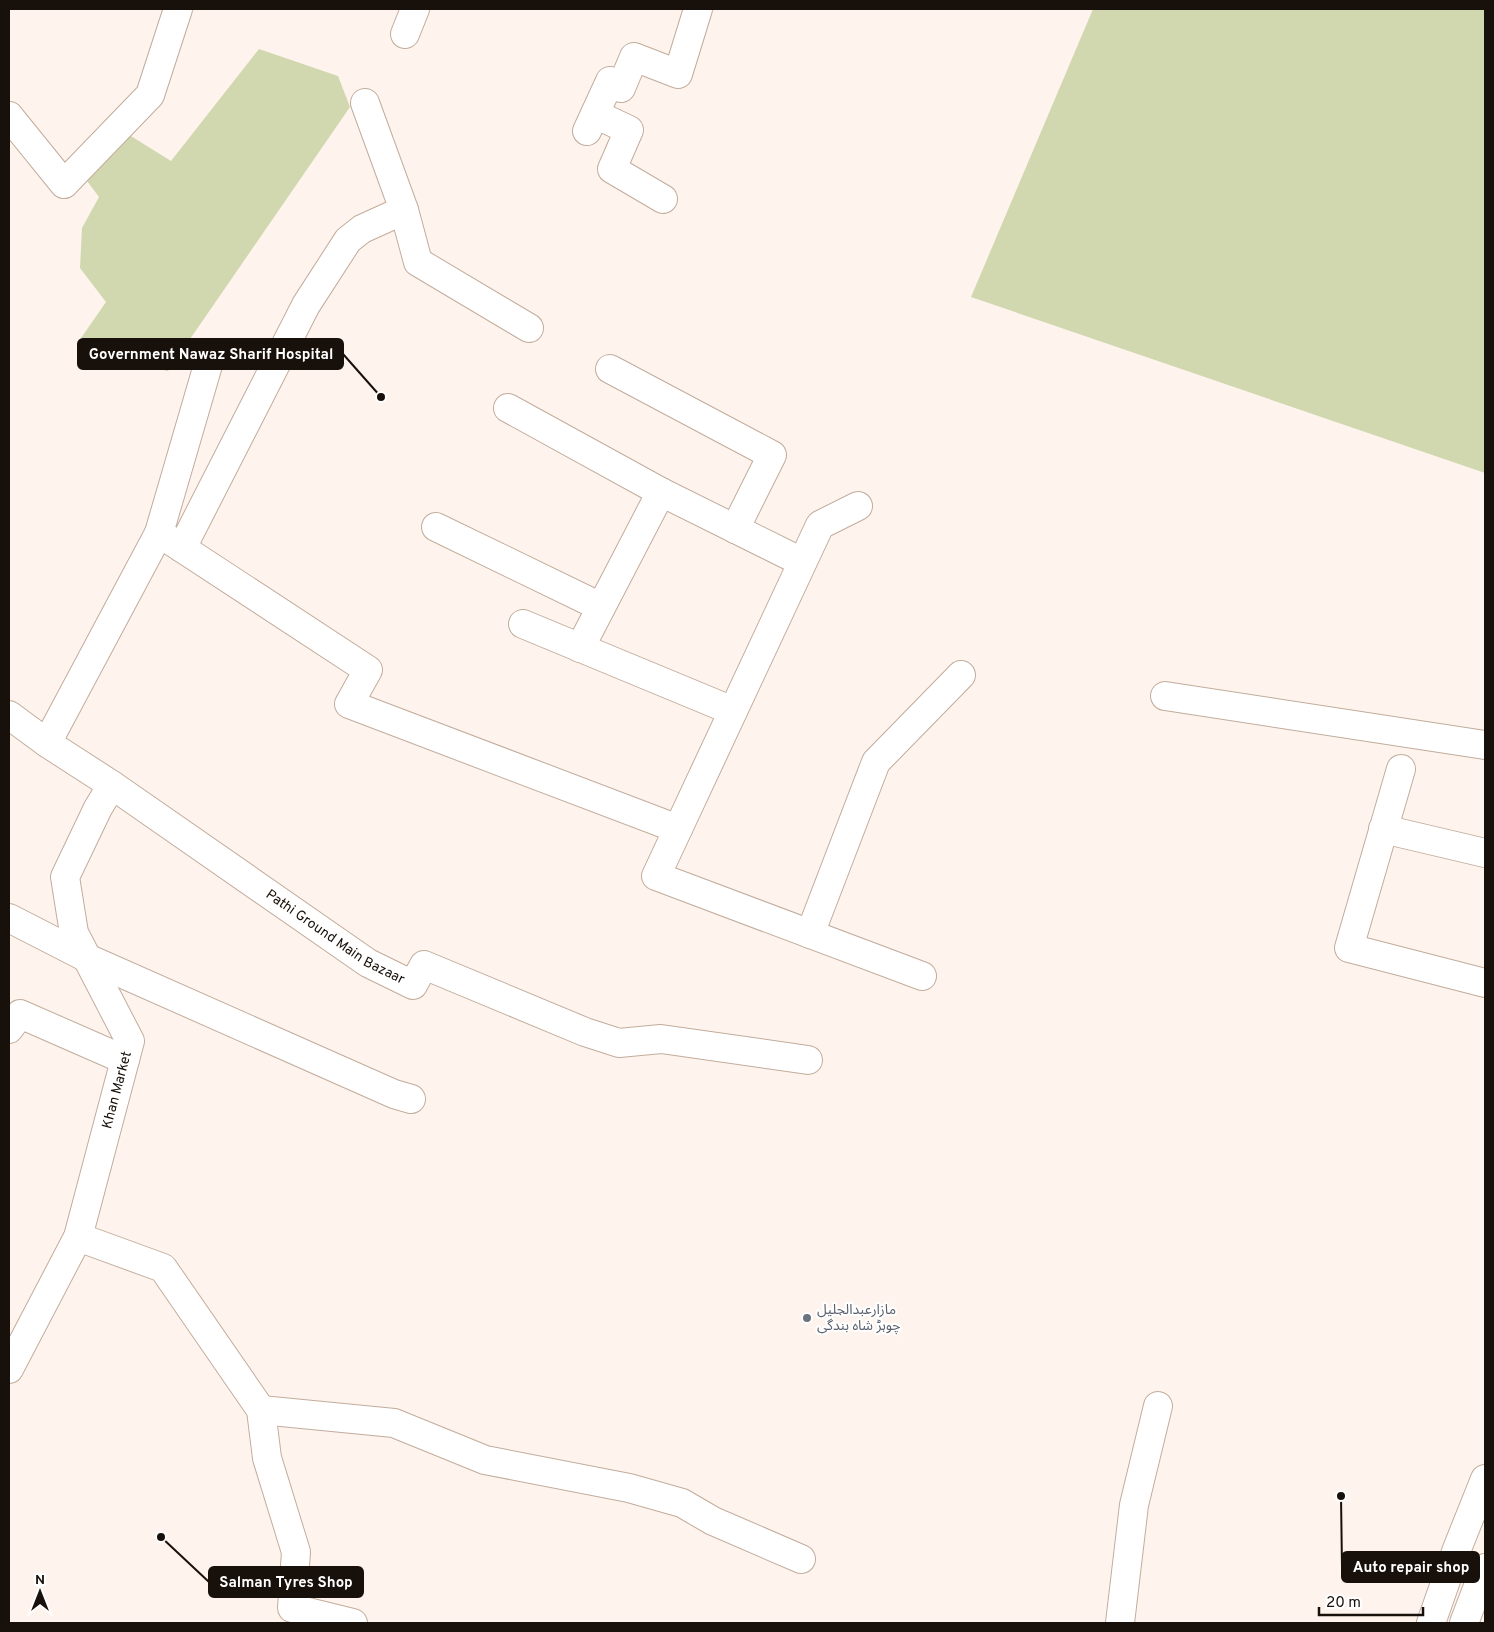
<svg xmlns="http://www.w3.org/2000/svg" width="1494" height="1632" viewBox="0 0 1494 1632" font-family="Overpass,'Noto Sans Arabic',sans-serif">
  <rect width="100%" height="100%" fill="#fef4ed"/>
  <g fill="#d1d8af">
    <path d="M1093 9H1485V473L971 297Z"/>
    <path d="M259 49 338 76 350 107 168 371 110 360 81 338 106 302 80 268 82 228 99 197 78 169 118 128 171 161Z"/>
  </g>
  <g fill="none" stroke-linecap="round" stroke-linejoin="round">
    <g stroke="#c2ac9c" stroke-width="30">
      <g id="minor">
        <path d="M405 34 415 9"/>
        <path d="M365 103 404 210 418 262 529 328"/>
        <path d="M595 114 629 130 612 169 663 199"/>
        <path d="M9 116 64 184 150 95 178 9"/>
        <path d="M587 131 610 81 621 88 634 57 678 74 698 9"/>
        <path d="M610 369 772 455 735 529"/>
        <path d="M508 408 661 492"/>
        <path d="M436 527 601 607"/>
        <path d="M159 533 208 365"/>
        <path d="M182 548 306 305 348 240 362 229 404 210"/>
        <path d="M523 624 733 711"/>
        <path d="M580 648 661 492 802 562"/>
        <path d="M1165 696 1485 745"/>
        <path id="s1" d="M9 715 47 743 112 785 368 963 413 985 424 965 585 1032 619 1043 661 1039 808 1060"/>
        <path d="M47 743 159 533 368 670 349 704 678 829 656 876 922 976"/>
        <path d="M1401 769 1349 948 1485 983"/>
        <path d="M678 829 820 525 858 506"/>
        <path d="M1383 829 1485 853"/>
        <path d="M9 918 87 958 394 1094 411 1099"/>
        <path d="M810 934 876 762 961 675"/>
        <path d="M9 1029 20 1014 125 1060"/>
        <path d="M78 1237 163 1268 261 1410 267 1458 296 1552 292 1608 353 1623"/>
        <path id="s2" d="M9 1369 78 1237 130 1041 74 933 65 877 98 808 112 785"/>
        <path d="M261 1410 394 1423 485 1460 629 1488 682 1503 713 1521 801 1559"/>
        <path d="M1120 1623 1134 1505 1158 1406"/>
      </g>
    </g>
    <g stroke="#c2ac9c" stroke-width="30">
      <g id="major">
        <path d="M1431 1623 1457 1549 1485 1479"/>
        <path d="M1464 1623 1485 1568"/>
      </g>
    </g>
    <use href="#minor" stroke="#fff" stroke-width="28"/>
    <use href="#major" stroke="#fff" stroke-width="28"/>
  </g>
  <circle fill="#6b7280" stroke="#fff" stroke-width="2" cx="807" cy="1318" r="5"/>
  <g text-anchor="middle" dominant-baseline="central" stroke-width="4" stroke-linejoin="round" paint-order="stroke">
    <g font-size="14" fill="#18100a" stroke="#fff">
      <text stroke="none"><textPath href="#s1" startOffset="395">Pathi Ground Main Bazaar</textPath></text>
      <text stroke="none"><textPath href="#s2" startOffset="301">Khan Market</textPath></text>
    </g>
    <g font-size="14" fill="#5b616d" stroke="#fff" text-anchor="start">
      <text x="817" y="1310">مازارعبدالجلیل<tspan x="817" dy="16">چوہڑ شاہ بندگی</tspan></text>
    </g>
  </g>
  <path fill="none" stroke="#18100a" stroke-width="2" d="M381 397L343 354M1341 1496L1342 1567M161 1537L209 1582"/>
  <g fill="#18100a" stroke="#fff" stroke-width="2">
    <circle cx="381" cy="397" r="5"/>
    <circle cx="1341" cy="1496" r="5"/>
    <circle cx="161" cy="1537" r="5"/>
  </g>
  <g fill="#18100a" stroke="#18100a" stroke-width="2">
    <rect x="78" y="339" width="265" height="30" rx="5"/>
    <rect x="1342" y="1552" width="137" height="30" rx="5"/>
    <rect x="209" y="1567" width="154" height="30" rx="5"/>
  </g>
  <g font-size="15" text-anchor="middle" font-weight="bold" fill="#fff">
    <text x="211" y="359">Government Nawaz Sharif Hospital</text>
    <text x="1411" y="1572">Auto repair shop</text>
    <text x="286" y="1587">Salman Tyres Shop</text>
  </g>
  <rect width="1494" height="1632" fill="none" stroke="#18100a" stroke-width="20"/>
  <g transform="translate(40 1592)" stroke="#ffffff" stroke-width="4" paint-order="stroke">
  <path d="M0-4L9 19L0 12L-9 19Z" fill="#18100a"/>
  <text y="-8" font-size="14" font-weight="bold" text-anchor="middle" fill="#18100a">N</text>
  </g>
  <path d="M1319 1607v8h104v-8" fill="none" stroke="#18100a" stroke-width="2.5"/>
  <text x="1326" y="1607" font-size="15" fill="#18100a" stroke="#ffffff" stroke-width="4" paint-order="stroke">20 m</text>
</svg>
